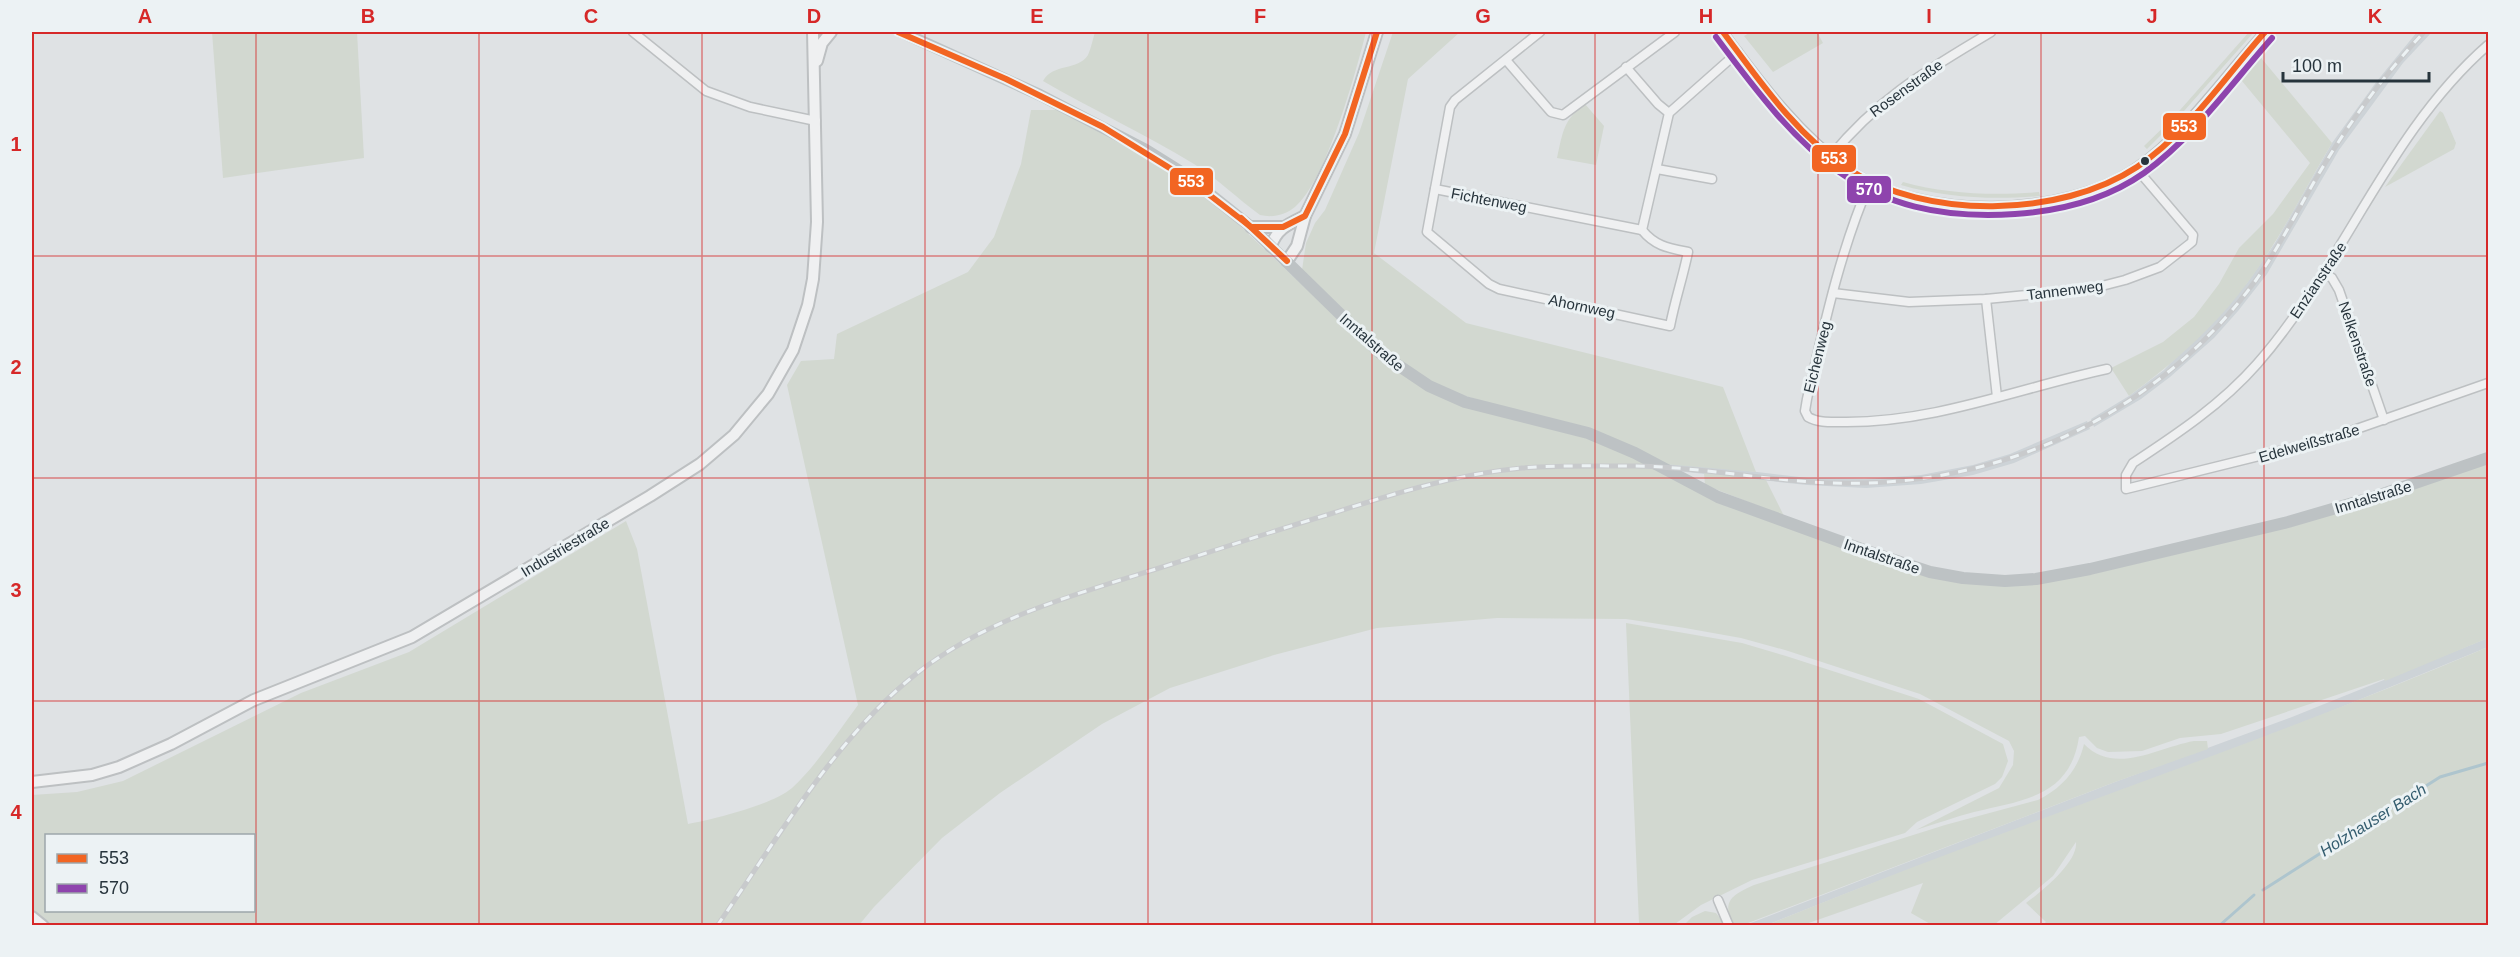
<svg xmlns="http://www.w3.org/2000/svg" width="2520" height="957" viewBox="0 0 2520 957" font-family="Arial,sans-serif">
  <rect width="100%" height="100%" fill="#dfe2e4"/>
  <g fill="#cdd3d7">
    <path d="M2417 32H2432L2403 63 2339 150 2267 274 2238 311 2214 338 2170 377 2141 399 2094 427 2091 419 2129 396 2164 370 2247 283 2275 243 2332 143 2377 81Z"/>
    <path d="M2087 421 2090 429 2014 463 1973 475 1921 484 1866 488 1807 485 1677 471 1664 464 1699 465 1808 478 1865 479 1921 475 1973 465 2010 454Z"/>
    <path d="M2488 638V647L2295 726 1860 888 1767 925 1743 926 2115 782 2292 717Z"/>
  </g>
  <g fill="#d2d8d0" fill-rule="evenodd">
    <path d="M212 32H357L364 158 223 178Z"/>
    <path d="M1095 32H1366C1356 72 1326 181 1295 207 1285 215 1273 218 1260 215 1238 199 1218 179 1194 164 1145 134 1093 110 1043 81 1053 63 1078 71 1088 55 1091 48 1093 39 1095 32Z"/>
    <path d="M1393 32H1460L1408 79 1374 253 1466 323 1723 387 1756 472 1664 464 1636 448 1599 432 1515 411 1446 390 1397 361 1302 270 1306 243 1315 223 1325 210 1359 133Z"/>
    <path d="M1751 32H1817L1823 43 1773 72 1744 36Z"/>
    <path d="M2249 32H2254L2176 120 2147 149 2144 146 2173 118Z"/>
    <path d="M2257 53 2332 143C2308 183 2287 226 2260 265 2225 318 2179 359 2129 396L2111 368 2163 342 2194 317 2219 284 2239 248 2273 214 2310 163 2237 75Z"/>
    <path d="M1585 104 1604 126 1596 165 1557 158C1563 132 1563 120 1585 104Z"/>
    <path d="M1031 110H1057L1145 155 1184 180 1221 208 1377 356 1412 381 1580 435 1632 457 1716 501 1948 581 2092 574 2290 527 2488 464V638L2385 681 2384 679 2221 734 2180 738 2142 751 2108 752 2097 748 2085 736 2079 737C2070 797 2023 800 1974 812 1955 817 1935 824 1916 830L1999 788 2013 765 2014 751 2009 741 1920 694 1785 650 1741 638 1685 628 1626 619 1497 618 1377 628 1274 655 1170 688 1102 724 1000 793 942 838 874 907 859 925 52 926 32 912V795L77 792 123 781 301 693 409 652 626 521 637 549 688 824C714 819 772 805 792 788 817 765 837 733 858 705L787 385 801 361 834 359 837 334 968 272 994 237 1021 164ZM46 836H254V910H46Z"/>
    <path d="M2440 111 2443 113 2456 143 2454 149 2385 187Z"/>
    <path d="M1903 182C1946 194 1994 196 2039 192L2040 196C1995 200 1945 198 1901 185Z"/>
    <path d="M1704 473 1766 480 1784 516 1705 485Z"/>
    <path d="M1626 623 1742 643 1786 656 1919 699 2003 744 2008 761 2002 777 1995 784 1917 822 1905 833 1752 880 1701 905 1675 924 1639 923Z"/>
    <path d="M2488 647V925H2042L2046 922 2026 903C2042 891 2078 862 2076 842L2053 876 1994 925H1932L1911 913 1923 883 1803 925H1767C2005 827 2251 748 2488 647Z"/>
    <path d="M2194 741H2207L2208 749 2115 782 1743 925H1733C1721 900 1733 895 1754 885L1945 825 2038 800C2062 788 2078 770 2084 744 2115 776 2159 747 2194 741Z"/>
    <path d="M1705 911 1716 913 1726 926H1683L1692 917Z"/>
  </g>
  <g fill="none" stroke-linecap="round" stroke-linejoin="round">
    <g stroke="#aec5ce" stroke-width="3">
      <path d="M2263 890 2440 777 2488 763"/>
      <path d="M2219 926 2254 895"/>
    </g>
    <g stroke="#bdc0c2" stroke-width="11">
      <g id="minor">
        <path d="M633 32 706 91 750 107 816 121"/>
        <path d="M1540 32 1455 100 1450 107 1427 232 1489 284 1499 289 1670 326C1675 300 1683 277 1688 252 1668 248 1655 246 1642 230"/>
        <path d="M1723 32C1759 80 1797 133 1848 169 1921 220 2064 218 2137 167 2184 135 2226 74 2265 32"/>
        <path d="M2488 45C2388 132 2344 265 2257 364 2222 404 2177 434 2133 463L2126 475V489L2328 439 2488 383"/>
        <path d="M1506 60 1551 112 1563 115 1675 32"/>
        <path d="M1626 67 1658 104 1669 113"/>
        <path d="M1831 156C1879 97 1928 70 1991 32"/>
        <path d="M1657 169 1712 179"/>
        <path d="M1870 182C1840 251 1824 326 1807 399L1805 411 1808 417C1818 423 1831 422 1843 422 1934 423 2019 388 2107 369"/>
        <path d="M1435 189 1642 230"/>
        <path d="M1642 230 1669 113 1738 52"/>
        <path d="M2324 273 2332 278 2339 290 2384 420"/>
        <path d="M1833 293 1909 302 1986 299 2090 289 2125 280 2160 267 2187 246 2192 242 2193 235 2136 168"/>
        <path d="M1986 299 1997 397"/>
        <path d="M1718 900 1729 926"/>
      </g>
    </g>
    <g stroke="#bdc0c2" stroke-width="14">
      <g id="tertiary">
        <path d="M817 61 822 43 831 32"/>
        <path d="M1251 227H1283"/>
        <path d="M1271 246C1277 228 1289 224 1305 216"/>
        <path d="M1287 261 1297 246 1305 216 1345 134 1377 32"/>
        <path d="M32 782 92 775 119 767 171 744 254 700 412 637 650 496 700 464 734 435 768 394 793 350 808 305 813 279 817 222 813 32"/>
        <path d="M32 917 43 926"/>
      </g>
    </g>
    <use href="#minor" stroke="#eff0f1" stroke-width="8"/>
    <use href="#tertiary" stroke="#eff0f1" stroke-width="10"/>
    <path stroke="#bdc2c4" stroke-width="12" d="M901 32 1040 95 1146 150 1186 175 1251 227 1380 353 1429 386 1465 402 1588 433 1635 453 1718 497 1864 550 1930 572 1963 578 2005 581 2036 579 2090 569 2288 522 2377 496 2488 458"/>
    <g stroke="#c8cacc" stroke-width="5">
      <path id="rail" d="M717 926C776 841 835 738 916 674 989 616 1084 592 1172 564 1225 547 1277 530 1330 514 1393 494 1456 474 1522 468 1559 465 1599 466 1636 466 1696 467 1753 478 1812 482 1910 489 2006 469 2092 423 2156 388 2213 339 2256 280 2278 249 2295 215 2314 182 2345 128 2382 77 2424 32"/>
    </g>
    <use href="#rail" stroke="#ecf2f4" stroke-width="3" stroke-dasharray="9" stroke-linecap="butt"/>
    <g stroke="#ecf2f4" stroke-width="10">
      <g id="bus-1">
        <path d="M898 32 1006 79 1103 127 1194 183 1251 227H1283L1305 216 1345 134 1377 32"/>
        <path d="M1723 32C1759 80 1796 135 1848 169 1926 220 2060 218 2137 167 2188 133 2225 77 2265 32"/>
        <path d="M1241 218 1287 261"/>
      </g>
    </g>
    <g stroke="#ecf2f4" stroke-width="10">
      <path id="bus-2" d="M1716 37C1801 151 1860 224 2015 214 2060 211 2107 199 2144 173 2194 137 2231 84 2272 38"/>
    </g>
    <use href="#bus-1" stroke="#f26522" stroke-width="6"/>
    <use href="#bus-2" stroke="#8e44ad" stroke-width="6"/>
  </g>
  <path fill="none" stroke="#d62828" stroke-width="1.5" stroke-opacity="0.55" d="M256 32V926M479 32V926M702 32V926M925 32V926M1148 32V926M1372 32V926M1595 32V926M1818 32V926M2041 32V926M2264 32V926M32 256H2488M32 478H2488M32 701H2488"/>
  <circle fill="#27343c" stroke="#ecf2f4" stroke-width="2" cx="2145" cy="161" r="5"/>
  <g text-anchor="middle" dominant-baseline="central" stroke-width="6" stroke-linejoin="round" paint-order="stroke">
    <g font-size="15" fill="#27343c" stroke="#ecf2f4">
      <text transform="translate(1906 88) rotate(-36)">Rosenstraße</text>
      <text transform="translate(1489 200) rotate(11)">Fichtenweg</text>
      <text transform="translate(2318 280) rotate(-56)">Enzianstraße</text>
      <text transform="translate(2065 290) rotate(-7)">Tannenweg</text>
      <text transform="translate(1582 306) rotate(12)">Ahornweg</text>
      <text transform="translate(1372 342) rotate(41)">Inntalstraße</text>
      <text transform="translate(2358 344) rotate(71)">Nelkenstraße</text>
      <text transform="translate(1817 357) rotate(-76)">Eichenweg</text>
      <text transform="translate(2309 443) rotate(-16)">Edelweißstraße</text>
      <text transform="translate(2373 497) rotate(-17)">Inntalstraße</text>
      <text transform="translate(565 547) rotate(-31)">Industriestraße</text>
      <text transform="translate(1882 556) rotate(19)">Inntalstraße</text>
    </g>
    <g font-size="16" font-style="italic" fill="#335c6e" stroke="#ecf2f4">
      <text transform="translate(2373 820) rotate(-32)">Holzhauser Bach</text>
    </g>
  </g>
  <g stroke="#ecf2f4" stroke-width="2">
    <rect x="2162" y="112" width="45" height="29" rx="6" fill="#f26522"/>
    <rect x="1811" y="144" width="46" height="29" rx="6" fill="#f26522"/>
    <rect x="1169" y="167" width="45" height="29" rx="6" fill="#f26522"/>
    <rect x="1846" y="175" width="46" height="29" rx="6" fill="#8e44ad"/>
  </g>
  <g font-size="16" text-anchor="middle" font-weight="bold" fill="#fff">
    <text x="2184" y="132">553</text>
    <text x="1834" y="164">553</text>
    <text x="1191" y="187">553</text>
    <text x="1869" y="195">570</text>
  </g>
  <rect width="2520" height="957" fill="none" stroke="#ecf2f4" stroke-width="66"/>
  <rect x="45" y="834" width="210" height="78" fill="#ecf2f4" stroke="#9da6aa" stroke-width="1.5"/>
  <rect x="57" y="854" width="30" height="9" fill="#f26522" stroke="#9da6aa" stroke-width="1.5"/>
  <text x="99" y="864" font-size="18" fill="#27343c">553</text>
  <rect x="57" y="884" width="30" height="9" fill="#8e44ad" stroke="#9da6aa" stroke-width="1.5"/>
  <text x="99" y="894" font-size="18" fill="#27343c">570</text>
  <path d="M2283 72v9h146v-9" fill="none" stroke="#27343c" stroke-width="3"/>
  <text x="2292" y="72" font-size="18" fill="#27343c" stroke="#ecf2f4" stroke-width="4.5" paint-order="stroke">100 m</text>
  <rect x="33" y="33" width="2454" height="891" fill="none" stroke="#d62828" stroke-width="2"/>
  <g font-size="20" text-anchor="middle" font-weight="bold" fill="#d62828">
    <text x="145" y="23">A</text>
    <text x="368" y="23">B</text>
    <text x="591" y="23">C</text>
    <text x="814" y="23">D</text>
    <text x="1037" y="23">E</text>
    <text x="1260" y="23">F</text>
    <text x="1483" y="23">G</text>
    <text x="1706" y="23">H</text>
    <text x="1929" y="23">I</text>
    <text x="2152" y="23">J</text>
    <text x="2375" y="23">K</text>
    <text x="16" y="151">1</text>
    <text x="16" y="374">2</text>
    <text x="16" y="597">3</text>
    <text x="16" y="819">4</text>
  </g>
</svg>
